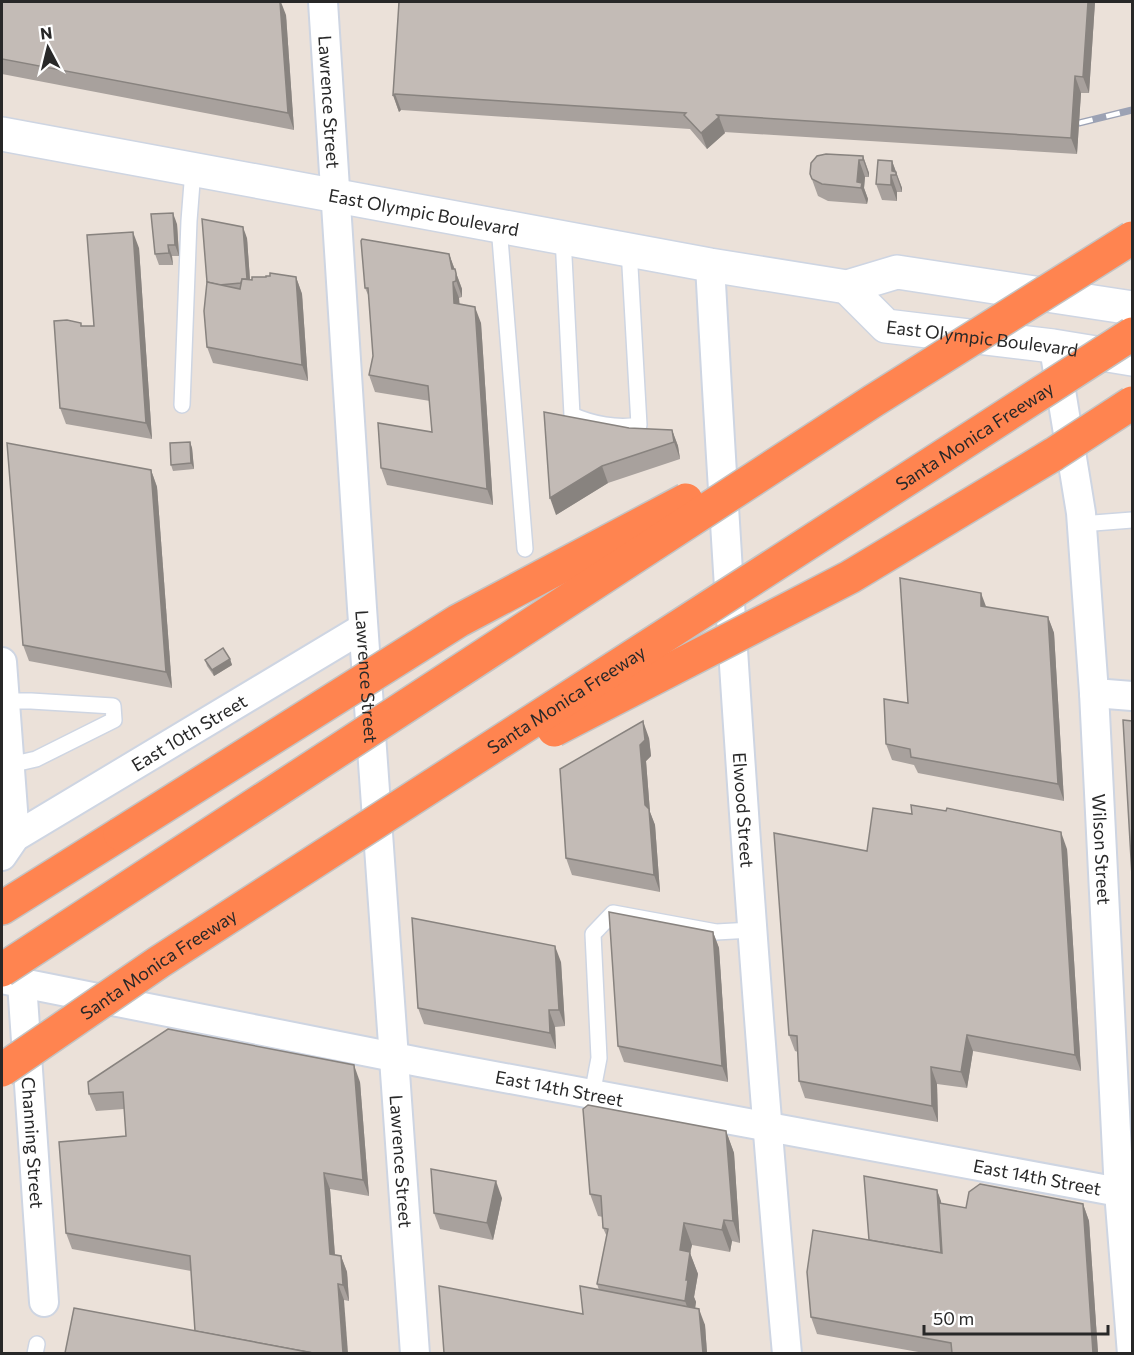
<svg xmlns="http://www.w3.org/2000/svg" width="1134" height="1355" viewBox="0 0 1134 1355" font-family="Commissioner,sans-serif">
  <rect width="100%" height="100%" fill="#ebe1d9"/>
  <g fill="none" stroke-linecap="round" stroke-linejoin="round">
    <g stroke="#ced5e2" stroke-width="18">
      <g id="lane">
        <path d="M499 226 525 549"/>
        <path d="M563 237 572 415C592 424 617 429 639 425L629 249"/>
        <path d="M182 405 189 221 193 170"/>
        <path d="M1081 524 1132 520"/>
        <path d="M5 701H31L113 706 114 720 36 759 10 765"/>
        <path d="M592 1095 599 1058 593 934 613 913 716 932 752 930"/>
        <path d="M35 1354 37 1344"/>
      </g>
    </g>
    <g stroke="#ced5e2" stroke-width="32">
      <g id="street">
        <path id="s1" d="M323 2 362 608 415 1354"/>
        <path id="s2" d="M710 265C730 628 754 991 787 1354"/>
        <path id="s3" d="M1056 360 1081 513 1094 693 1119 1192 1132 1354"/>
        <path d="M2 662 15 837"/>
        <path d="M1094 693 1132 696"/>
        <path id="s4" d="M2 856 15 837 363 628"/>
        <path id="s5" d="M2 979 419 1062 1119 1192"/>
        <path id="s6" d="M22 983 44 1302"/>
      </g>
    </g>
    <g stroke="#ced5e2" stroke-width="36">
      <g id="secondary">
        <path id="s7" d="M2 134 710 265 847 287 897 272 1132 308"/>
        <path id="s8" d="M847 287 886 326 1053 346 1132 359"/>
      </g>
    </g>
    <g stroke="#c3c3c3" stroke-width="36">
      <path id="highway" d="M2 908 120 834"/>
    </g>
    <use href="#lane" stroke="#fff" stroke-width="15"/>
    <use href="#street" stroke="#fff" stroke-width="28"/>
    <use href="#secondary" stroke="#fff" stroke-width="33"/>
    <use href="#highway" stroke="#ff8450" stroke-width="33"/>
    <g stroke="#9ca2b4" stroke-width="7">
      <path id="rail" d="M1079 123 1132 110"/>
    </g>
    <use href="#rail" stroke="#fff" stroke-width="4.5" stroke-dasharray="14" stroke-linecap="butt"/>
    <g stroke="#c3c3c3" stroke-width="36" stroke-linecap="butt">
      <g id="highway-bridge">
        <path d="M554 730 850 577 1054 454 1132 403"/>
        <path d="M120 834 458 621 686 500"/>
        <path d="M2 970 873 401 1132 238"/>
        <path id="s9" d="M2 1070 159 962 1132 334"/>
      </g>
    </g>
    <use href="#highway-bridge" stroke="#ff8450" stroke-width="33"/>
  </g>
  <g fill="#a8a19d">
    <path d="M2 2 286 15 294 130 2 74Z"/>
    <path d="M399 2H1095L1089 93H1081L1077 154 724 132 725 133 707 149 690 129 401 110 399 112 393 95Z"/>
    <path d="M863 156 869 173V177H865L864 188 868 199 867 204 828 201 818 196 810 174Z"/>
    <path d="M892 161 902 188V192H897V201L882 200 876 184Z"/>
    <path d="M177 224 179 256H172L173 265H159L155 254Z"/>
    <path d="M247 238 250 280 296 277 302 294 308 381 213 363 207 347V282Z"/>
    <path d="M139 248 152 439 66 424 60 408 82 326H94Z"/>
    <path d="M449 254 462 289V297L459 298V304L481 323 493 505 387 485 381 468 432 432 430 401 375 392 369 375 373 356 369 297 365 288Z"/>
    <path d="M629 428 672 430 678 446 680 459 608 483 556 515Z"/>
    <path d="M190 442 192 448 194 469 173 471 171 465Z"/>
    <path d="M151 470 157 487 172 688 29 661 23 645Z"/>
    <path d="M986 607 1048 617 1054 633 1064 801 918 773 914 765 892 760 886 744 908 703Z"/>
    <path d="M230 659 232 665 214 676 207 666 205 660Z"/>
    <path d="M649 738 651 756 646 761 650 812 655 825 660 892 572 875 566 858Z"/>
    <path d="M1067 849 1081 1071 973 1051 967 1088 937 1084 938 1122 805 1098 799 1081 798 1052 795 1051 789 1035 867 851Z"/>
    <path d="M713 932 719 948 728 1082 624 1062 618 1046Z"/>
    <path d="M561 962 565 1026 555 1027 556 1049 424 1024 418 1008Z"/>
    <path d="M88 1082H360L369 1196 330 1189 335 1255 341 1256 347 1272 349 1301 344 1300 195 1331 191 1271 72 1249 66 1233 126 1136 124 1109 96 1111 89 1094Z"/>
    <path d="M726 1131 734 1153 740 1243 732 1241 730 1252 692 1245 690 1253 698 1274 694 1297 696 1302 695 1308 705 1325 707 1353H444L583 1314 599 1290 597 1284 607 1237 603 1228V1217L598 1216 590 1194Z"/>
    <path d="M937 1190 941 1204 966 1208 1083 1204 1089 1221 1098 1353H924L817 1334 811 1317Z"/>
    <path d="M502 1198 493 1240 440 1229 434 1213Z"/>
  </g>
  <g fill="#88837f">
    <path d="M280 2H281L286 15 294 130 288 113Z"/>
    <path d="M1088 2H1095L1089 93 1083 77Z"/>
    <path d="M1075 76 1081 93 1077 154 1071 138Z"/>
    <path d="M395 94 401 110 399 112 393 95Z"/>
    <path d="M719 117 725 133 707 149 701 133Z"/>
    <path d="M863 156 869 173V177L863 160Z"/>
    <path d="M859 160 865 177 864 188 868 199 867 204 861 188 857 182Z"/>
    <path d="M892 161 902 188V192L896 175 892 171Z"/>
    <path d="M891 175 897 192V201L891 185Z"/>
    <path d="M173 213 177 224 179 256 175 245Z"/>
    <path d="M243 227 247 238 251 294 247 283Z"/>
    <path d="M133 232 139 248 152 439 146 423Z"/>
    <path d="M168 245 172 256 173 265 169 253Z"/>
    <path d="M449 254 462 289V297L452 269Z"/>
    <path d="M296 277 302 294 308 381 302 365Z"/>
    <path d="M453 282 459 298 461 319 454 303Z"/>
    <path d="M475 307 481 323 493 505 487 489Z"/>
    <path d="M672 430 678 446 680 459 674 442Z"/>
    <path d="M190 442 192 448 194 469 191 463Z"/>
    <path d="M602 466 608 483 556 515 550 498Z"/>
    <path d="M151 470 157 487 172 688 166 672Z"/>
    <path d="M981 593 987 609 981 606Z"/>
    <path d="M1048 617 1054 633 1064 801 1058 784Z"/>
    <path d="M230 659 232 665 214 676 212 670Z"/>
    <path d="M643 721 649 738 651 756 646 761 650 812 655 825 660 892 654 875 645 805 640 745Z"/>
    <path d="M1061 832 1067 849 1081 1071 1075 1055Z"/>
    <path d="M713 932 719 948 728 1082 722 1066Z"/>
    <path d="M555 946 561 962 565 1026 559 1010Z"/>
    <path d="M549 1010 555 1027 556 1049 550 1033Z"/>
    <path d="M967 1035 973 1051 967 1088 961 1072Z"/>
    <path d="M354 1065 360 1082 369 1196 363 1180Z"/>
    <path d="M931 1067 937 1084 938 1122 932 1106Z"/>
    <path d="M726 1131 734 1153 740 1243 733 1221Z"/>
    <path d="M324 1173 330 1189 336 1270 330 1254Z"/>
    <path d="M496 1181 502 1198 493 1240 487 1223Z"/>
    <path d="M937 1190 941 1201 946 1268 942 1256Z"/>
    <path d="M1083 1204 1089 1221 1098 1353H1093Z"/>
    <path d="M724 1220 732 1241 730 1252 722 1230Z"/>
    <path d="M684 1223 692 1245 690 1253 698 1274 694 1297 696 1302 693 1323 685 1301 686 1280 680 1250Z"/>
    <path d="M341 1256 347 1272 349 1301 343 1285Z"/>
    <path d="M338 1284 344 1300 348 1353H343Z"/>
    <path d="M699 1309 705 1325 707 1353H703Z"/>
  </g>
  <g fill="#c3bbb6" stroke="#88837f" stroke-width="1.5">
    <path d="M2 2H280L288 113 2 59Z"/>
    <path d="M399 2H1088L1083 77 1075 76 1071 138 717 115 719 117 701 133 684 115 686 113 395 94 393 95Z"/>
    <path d="M826 154 863 156V160H859L857 182 862 183 861 188 822 184 812 179 810 174 811 163 817 156Z"/>
    <path d="M878 160 892 161V171L896 172V175H891V185L876 184Z"/>
    <path d="M173 213 175 245H168L169 253 155 254 151 214Z"/>
    <path d="M202 219 243 227 247 279H242L241 283 219 285 207 282Z"/>
    <path d="M133 232 146 423 60 408 54 321 67 320 81 323V326H94L87 235Z"/>
    <path d="M362 239 449 254 452 269H455L456 273V281L453 282 454 303 475 307 487 489 381 468 378 423 432 432 428 386 369 375 373 356 368 288H365L361 241Z"/>
    <path d="M270 273 296 277 302 365 207 347 204 311 207 282 240 289 242 279 252 280V277H266V276H270Z"/>
    <path d="M544 412 629 428 672 430 674 442 602 466 550 498Z"/>
    <path d="M190 442 191 463 171 465 170 443Z"/>
    <path d="M7 443 151 470 166 672 23 645Z"/>
    <path d="M900 578 981 593V606L1048 617 1058 784 911 757 910 749 886 744 884 699 908 703Z"/>
    <path d="M223 648 230 659 212 670 205 660Z"/>
    <path d="M1123 720 1132 721V876Z"/>
    <path d="M643 721 645 740 640 745 645 805 649 809 654 875 566 858 560 769Z"/>
    <path d="M911 805 946 811 947 808 1061 832 1075 1055 967 1035 961 1072 931 1067 932 1106 799 1081 797 1036 789 1035 774 833 867 851 873 808 912 814Z"/>
    <path d="M609 912 713 932 722 1066 618 1046Z"/>
    <path d="M412 918 555 946 559 1010H549L550 1033 418 1008Z"/>
    <path d="M168 1029 354 1065 363 1180 324 1173 330 1254 341 1256 343 1285 338 1284 343 1353H313L195 1331 190 1256 66 1233 59 1142 126 1136 123 1092 89 1094 88 1082Z"/>
    <path d="M588 1105 726 1131 733 1221 724 1220 722 1230 684 1223 680 1250 690 1252 686 1280H688L685 1301 597 1284 608 1229 603 1228 601 1196 590 1194 583 1109Z"/>
    <path d="M431 1169 496 1181 487 1223 434 1213Z"/>
    <path d="M864 1176 937 1190 941 1253 869 1240Z"/>
    <path d="M980 1184 1083 1204 1093 1353H952L951 1343 811 1317 807 1272 813 1230 942 1253 939 1203 966 1208 969 1192Z"/>
    <path d="M439 1286 583 1314 580 1286 699 1309 703 1353H444Z"/>
    <path d="M74 1308 313 1353H65Z"/>
  </g>
  <g text-anchor="middle" dominant-baseline="central" stroke-width="4.5" stroke-linejoin="round" paint-order="stroke">
    <g font-size="18" fill="#282828" stroke="#fff">
      <text stroke="none"><textPath href="#s1" startOffset="100">Lawrence Street</textPath></text>
      <text stroke="none"><textPath href="#s7" startOffset="429">East Olympic Boulevard</textPath></text>
      <text stroke="none"><textPath href="#s8" startOffset="152">East Olympic Boulevard</textPath></text>
      <text stroke="none"><textPath href="#s9" startOffset="1161">Santa Monica Freeway</textPath></text>
      <text stroke="none"><textPath href="#s1" startOffset="676">Lawrence Street</textPath></text>
      <text stroke="none"><textPath href="#s9" startOffset="675">Santa Monica Freeway</textPath></text>
      <text stroke="none"><textPath href="#s4" startOffset="226">East 10th Street</textPath></text>
      <text stroke="none"><textPath href="#s2" startOffset="546">Elwood Street</textPath></text>
      <text stroke="none"><textPath href="#s3" startOffset="492">Wilson Street</textPath></text>
      <text stroke="none"><textPath href="#s9" startOffset="189">Santa Monica Freeway</textPath></text>
      <text stroke="none"><textPath href="#s5" startOffset="568">East 14th Street</textPath></text>
      <text stroke="none"><textPath href="#s6" startOffset="160">Channing Street</textPath></text>
      <text stroke="none"><textPath href="#s1" startOffset="1162">Lawrence Street</textPath></text>
      <text stroke="none"><textPath href="#s5" startOffset="1054">East 14th Street</textPath></text>
    </g>
  </g>
  <rect width="1134" height="1355" fill="none" stroke="#282828" stroke-width="6"/>
  <g transform="translate(48 48) rotate(353)" stroke="#ffffff" stroke-width="4.5" paint-order="stroke">
  <path d="M0-4.5L10 22L0 15L-10 22Z" fill="#282828"/>
  <text y="-9" font-size="16" font-weight="bold" text-anchor="middle" fill="#282828">N</text>
  </g>
  <path d="M924 1325v9h184v-9" fill="none" stroke="#282828" stroke-width="3"/>
  <text x="933" y="1325" font-size="18" fill="#282828" stroke="#ffffff" stroke-width="4.5" paint-order="stroke">50 m</text>
</svg>
